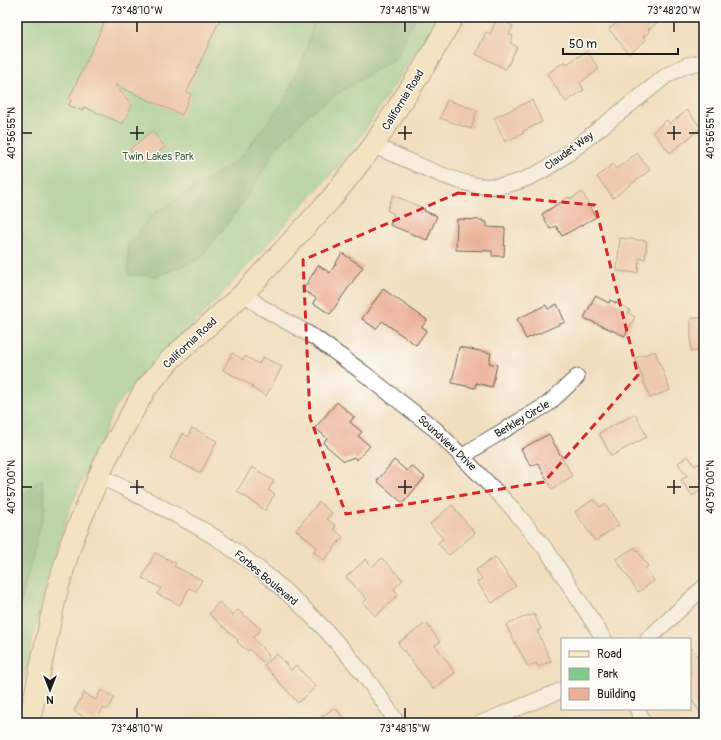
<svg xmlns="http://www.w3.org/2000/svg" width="721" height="740" viewBox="0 0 721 740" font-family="Pangolin,sans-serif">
  <rect width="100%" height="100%" fill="#fdfcf7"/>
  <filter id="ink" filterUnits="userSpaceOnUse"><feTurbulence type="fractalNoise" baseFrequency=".025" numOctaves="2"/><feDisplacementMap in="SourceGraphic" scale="8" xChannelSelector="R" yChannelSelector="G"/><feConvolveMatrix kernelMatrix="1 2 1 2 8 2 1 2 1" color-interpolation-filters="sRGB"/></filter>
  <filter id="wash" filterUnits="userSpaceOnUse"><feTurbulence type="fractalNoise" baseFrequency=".012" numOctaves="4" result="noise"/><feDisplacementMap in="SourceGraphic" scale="16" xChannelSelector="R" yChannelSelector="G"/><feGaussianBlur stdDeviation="0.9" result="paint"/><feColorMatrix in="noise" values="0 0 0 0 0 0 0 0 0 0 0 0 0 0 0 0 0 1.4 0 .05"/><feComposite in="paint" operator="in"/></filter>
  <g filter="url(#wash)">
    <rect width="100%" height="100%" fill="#f1debf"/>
    <path fill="#7dcc8d" stroke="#4c7454" d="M17 17H438L349 154 215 301 117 404 69 510 40 605 17 713Z"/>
    <g fill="#66b078" stroke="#41664a">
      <path d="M315 17H416L395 58 335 95 311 112 277 148 242 204 201 258 158 276 128 275V244L153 214 238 160 284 101 304 57Z"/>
      <path d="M42 478 45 508 17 617V501Z"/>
    </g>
    <g id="blocks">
      <g fill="#ecb096">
        <path d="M107 17H221L187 92 191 94 182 115 115 85 132 105 123 124 84 107 82 111 69 105 71 100 69 99Z"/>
        <path d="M624 17H664L648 30 649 32 643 36 646 40 629 54 609 29Z"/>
        <path d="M497 18 513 26 509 34 513 36 510 43 517 47 506 69 476 54 486 32 490 34Z"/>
        <path d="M587 51 599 69 580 83 584 90 566 102 547 74 565 61 567 64Z"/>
        <path d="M447 100 477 110 471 129 440 118Z"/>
        <path d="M532 100 542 122 523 131 524 133 505 142 494 118Z"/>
        <path d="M687 110 701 128 670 153 653 132 667 120 670 124Z"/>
        <path d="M152 131 165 147 143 164 130 149Z"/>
        <path d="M637 153 650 170 613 198 597 177 613 164 616 169Z"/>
        <path d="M582 192 596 217 562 236 556 226 550 229 542 214 569 197 570 199Z"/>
        <path d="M393 195 425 209 424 211 437 216 427 240 390 225 394 214 387 210Z"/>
        <path d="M457 219 483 220V222H487V227L505 228 504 256H492V251L456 250Z"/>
        <path d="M620 238 647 241 645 259 639 258 638 273 617 271Z"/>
        <path d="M342 253 363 267 330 314 313 303 316 298 303 290 318 265 330 273Z"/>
        <path d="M383 289 427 320 422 327 427 330 416 345 382 321 376 329 362 319Z"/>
        <path d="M595 296 609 303 610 300 630 310 628 313 635 317 625 336 584 318Z"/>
        <path d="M557 304 565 322 526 339 517 319 546 305 548 309Z"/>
        <rect x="691" y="318" width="13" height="33"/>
        <path d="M459 347 491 353 489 363 497 365 492 387 476 383 475 388 452 383Z"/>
        <path d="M655 351 670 390 650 398 635 358Z"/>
        <path d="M232 353 243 360 245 356 259 364 263 357 282 367 266 396 252 388 253 386 223 370Z"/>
        <path d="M337 402 354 417 350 422 362 432 358 436 370 446 357 460 354 457 344 461 323 443 327 438 315 428Z"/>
        <path d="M635 414 647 437 611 456 599 433Z"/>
        <path d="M192 428 217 441 201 473 170 458 182 433 188 437Z"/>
        <path d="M549 434 572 476 552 489 538 463 531 466 521 449Z"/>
        <path d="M688 456 695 466 704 460V489L692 496 681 480 687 476 678 463Z"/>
        <path d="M394 460 407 471 411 466 425 477 403 503 377 481Z"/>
        <path d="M252 467 274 481 268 490 275 494 265 510 237 491Z"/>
        <path d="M594 499 600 507 605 504 619 525 595 541 575 512Z"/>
        <path d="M319 502 332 513 327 519 336 526 334 529 343 537 324 560 313 551 317 547 296 530Z"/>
        <path d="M452 505 475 533 449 555 438 543 443 539 430 524Z"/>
        <path d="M635 547 648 566 645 568 654 581 638 592 616 559Z"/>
        <path d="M155 553 176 563 174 566 202 580 196 591 189 588 180 605 157 594 161 588 142 578Z"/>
        <path d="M495 557 516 586 492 603 477 582 482 579 476 570Z"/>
        <path d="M382 558 403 580 394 589 398 595 376 616 363 603 367 599 346 577 366 559 372 567Z"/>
        <path d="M219 602 233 615 238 610 261 629 253 638 269 656 263 662 249 649 248 651 237 642 238 640 209 614Z"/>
        <path d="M534 614 541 629 537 631 551 661 538 667 536 663 528 667 506 625 529 615 530 616Z"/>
        <path d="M426 623 440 642 435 645 455 673 433 689 398 643Z"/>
        <path d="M690 646 703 664 704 718 690 697Z"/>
        <path d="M277 654 291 670 296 665 316 687 298 703 264 665Z"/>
        <path d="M101 690 114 698 107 710 103 708 95 723 74 711 84 693 96 700Z"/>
        <path d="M335 707 347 723H314Z"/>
      </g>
    </g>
  </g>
  <g filter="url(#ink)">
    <use href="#blocks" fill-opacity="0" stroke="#676055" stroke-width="1"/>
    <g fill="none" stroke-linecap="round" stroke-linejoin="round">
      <g stroke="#676055" stroke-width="17">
        <g id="minor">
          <path d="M373 146C407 158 440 178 475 185 525 194 565 156 600 128 623 110 645 93 667 75L687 65 704 62"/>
          <path d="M244 293 261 307 314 337 361 371 436 430 513 509 548 552 604 639"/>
          <path d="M464 456 481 444 548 404 577 377"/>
          <path d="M100 476C139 496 180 515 218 539 288 586 353 651 397 723"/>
          <path d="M648 639 704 587"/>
          <path d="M637 709 644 723"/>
          <path d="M481 723 562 690"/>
        </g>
      </g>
      <g stroke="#676055" stroke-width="23">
        <path id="secondary" d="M29 723 56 594 72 541 107 457 146 388 171 359 244 293 331 199 373 146 424 67 453 17"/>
      </g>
      <use href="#minor" stroke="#fff" stroke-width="15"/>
      <use href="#secondary" stroke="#f7e9c3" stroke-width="21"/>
    </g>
  </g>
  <path d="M0 0H721V740H0ZM458 193 595 205 638 375 544 482 346 514 310 418 303 260Z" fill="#f1debf" fill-opacity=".55" fill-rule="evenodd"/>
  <path fill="none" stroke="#d62828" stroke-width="3" stroke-dasharray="8 5" stroke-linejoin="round" d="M458 193 595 205 638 375 544 482 346 514 310 418 303 260Z"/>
  <path fill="none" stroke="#1c1c1c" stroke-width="1.5" d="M137 22V32M405 22V32M674 22V32M137 126V140M405 126V140M674 126V140M22 133H32M130 133H144M398 133H412M667 133H681M689 133H699M137 480V494M405 480V494M674 480V494M22 487H32M130 487H144M398 487H412M667 487H681M689 487H699M137 708V718M405 708V718"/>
  <g text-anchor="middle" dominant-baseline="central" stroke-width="3" stroke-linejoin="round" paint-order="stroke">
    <g font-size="11" fill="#1c1c1c" stroke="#fdfcf7">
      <text transform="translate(403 100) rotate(-58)">California Road</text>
      <text transform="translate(569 151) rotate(-36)">Claudet Way</text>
      <text transform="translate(190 343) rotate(-43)">California Road</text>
      <text transform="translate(522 419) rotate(-31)">Berkley Circle</text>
      <text transform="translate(447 443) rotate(43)">Soundview Drive</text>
      <text transform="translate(266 578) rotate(40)">Forbes Boulevard</text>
    </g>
    <g font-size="11" fill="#436249" stroke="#fdfcf7">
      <text x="158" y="156">Twin Lakes Park</text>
    </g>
  </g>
  <rect width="721" height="740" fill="none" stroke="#fdfcf7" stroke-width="44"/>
  <rect x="561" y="638" width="130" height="72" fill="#fdfcf7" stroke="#a3a29f"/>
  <rect x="569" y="651" width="20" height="6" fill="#f7e9c3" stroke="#a3a29f"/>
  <text x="597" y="658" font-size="12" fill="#1c1c1c">Road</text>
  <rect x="569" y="668" width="20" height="12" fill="#7dcc8d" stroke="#a3a29f"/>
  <text x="597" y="678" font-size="12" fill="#1c1c1c">Park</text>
  <rect x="569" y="688" width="20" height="12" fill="#ecb096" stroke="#a3a29f"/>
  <text x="597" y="698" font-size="12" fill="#1c1c1c">Building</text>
  <g transform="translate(50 690) rotate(180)" stroke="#fdfcf7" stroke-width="3" paint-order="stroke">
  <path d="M0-3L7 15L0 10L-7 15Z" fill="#1c1c1c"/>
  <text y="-6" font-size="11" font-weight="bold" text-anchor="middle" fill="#1c1c1c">N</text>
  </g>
  <path d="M563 48v6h115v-6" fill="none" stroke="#1c1c1c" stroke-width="2"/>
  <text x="569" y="48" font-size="12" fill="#1c1c1c" stroke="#fdfcf7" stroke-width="3" paint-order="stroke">50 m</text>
  <rect x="22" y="22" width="677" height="696" fill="none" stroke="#1c1c1c" stroke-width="1.5"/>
  <g font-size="10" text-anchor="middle" fill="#1c1c1c">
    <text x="137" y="14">73°48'10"W</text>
    <text x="405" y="14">73°48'15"W</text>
    <text x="674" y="14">73°48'20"W</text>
    <text transform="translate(710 133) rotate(-90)" y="4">40°56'55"N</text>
    <text transform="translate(11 133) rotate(-90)" y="4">40°56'55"N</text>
    <text transform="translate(710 487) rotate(-90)" y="4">40°57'00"N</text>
    <text transform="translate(11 487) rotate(-90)" y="4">40°57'00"N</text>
    <text x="137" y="732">73°48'10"W</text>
    <text x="405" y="732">73°48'15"W</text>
  </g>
</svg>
